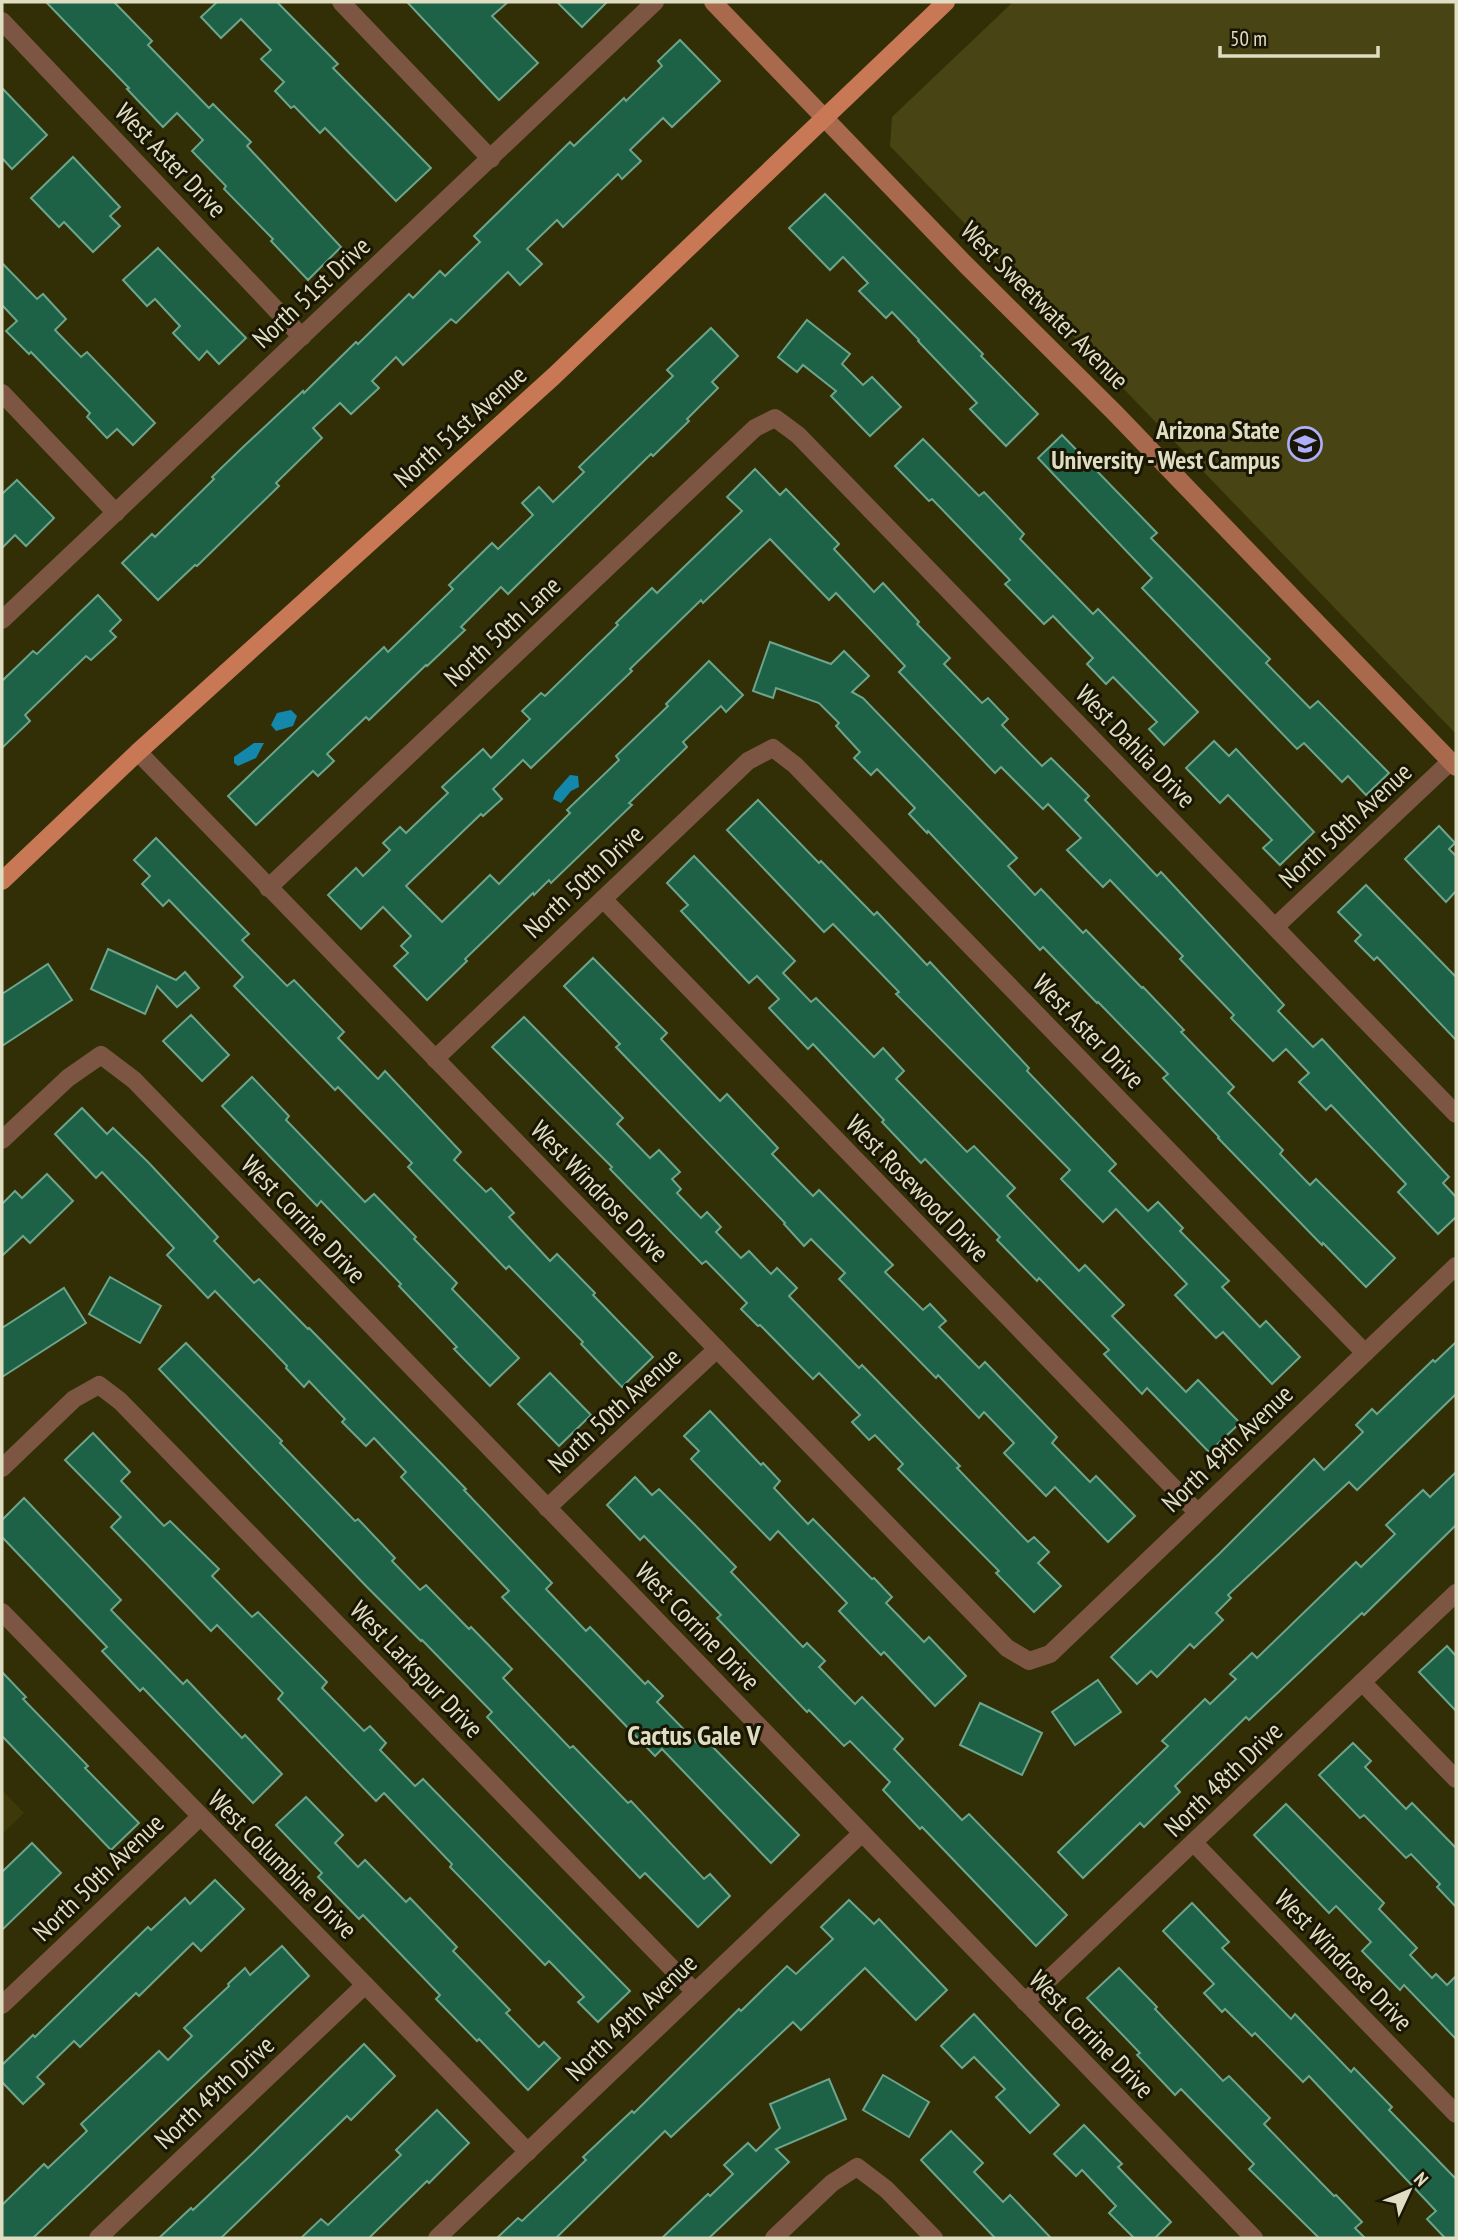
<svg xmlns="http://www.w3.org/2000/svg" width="1458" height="2240" viewBox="0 0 1458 2240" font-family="'PT Sans Narrow',sans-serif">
  <rect width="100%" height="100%" fill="#322f06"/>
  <path fill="#3d3908" d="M2 1790 24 1813 2 1834Z"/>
  <path fill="#494413" d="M1013 2H1456V734L890 146 892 117Z"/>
  <g fill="#1388aa">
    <path d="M291 710 297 716 293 726 276 731 271 725 277 713Z"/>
    <path d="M254 743H264L256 758 238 766 234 763V757Z"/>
    <path d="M570 775 578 776 579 787 571 791 561 803 553 799 555 792Z"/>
  </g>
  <g fill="#1d6147" stroke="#6ca58b" stroke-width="2">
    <path d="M46 2H114L152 41 148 45 209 108 213 104 251 142 247 146 341 247 308 280 271 241 273 239 224 189 226 186 192 151 203 140 177 113 163 127 127 89 129 88Z"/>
    <path d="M217 2H277L338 64 333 68 431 168 396 201 325 128 320 133 294 106 291 108 275 91 284 82 261 59 271 50 241 19 221 38 201 17Z"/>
    <path d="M407 2H508L492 16 538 63 499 100Z"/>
    <path d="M557 2H607L582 27Z"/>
    <path d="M680 40 720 81 672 127 663 118 630 150 641 161 622 179 618 174 563 227 557 220 527 249 542 264 520 285 508 272 456 323 451 319 403 365 396 357 372 381 379 388 351 414 340 403 313 428 322 438 276 483 279 486 197 566 195 565 158 600 122 563 152 534 155 537 214 479 212 477 242 448 303 391 304 393 356 342 358 344 409 294 413 298 440 271 445 276 480 242 474 236 570 142 574 146 624 98 626 101 662 66 658 61Z"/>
    <path d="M2 88 47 135 12 169 2 158Z"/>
    <path d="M73 157 120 207 110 216 120 226 93 252 64 222 59 227 31 198Z"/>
    <path d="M825 194 983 354 981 356 1038 414 1006 446 970 409 977 403 918 341 919 340 892 312 886 318 859 291 868 283 843 257 830 270 789 228Z"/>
    <path d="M158 248 246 338 219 364 207 351 199 360 173 333 180 326 155 299 147 306 123 280Z"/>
    <path d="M2 263 37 299 43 294 66 319 55 330 81 357 87 352 155 423 133 445 117 429 107 438 87 417 90 413 31 352 29 354 6 331 17 321 2 305Z"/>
    <path d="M807 320 850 354 842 364 863 385 872 377 901 407 870 436 831 396 836 391 803 365 797 372 778 357Z"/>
    <path d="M711 328 738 356 712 382 718 388 687 419 689 421 653 456 651 454 508 594 501 587 461 627 465 630 427 666 426 665 369 720 366 717 327 754 334 761 318 776 313 771 256 825 228 796 384 647 388 652 453 589 449 585 492 543 498 549 533 515 522 503 539 487 553 502 584 472 579 467 673 376 667 370Z"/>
    <path d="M1062 435 1157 533 1151 538 1270 659 1266 663 1310 708 1318 701 1389 773 1366 795 1348 776 1342 782 1304 743 1297 749 1142 588 1152 578 1038 458Z"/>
    <path d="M923 439 979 496 984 492 1024 534 1020 539 1093 614 1098 609 1198 712 1164 745 1149 729 1157 722 1113 677 1106 684 1087 664 1093 658 1053 616 1044 624 1005 584 1010 580 932 499 929 501 895 466Z"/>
    <path d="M755 469 780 495 786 489 839 544 834 549 874 592 883 583 919 622 917 624 950 658 944 664 982 703 988 698 1008 719 1002 725 1042 766 1051 758 1089 796 1085 800 1157 876 1161 872 1284 1005 1278 1011 1313 1047 1322 1039 1449 1177 1443 1183 1456 1197V1217L1438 1234 1398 1192 1406 1184 1331 1105 1326 1110 1299 1082 1309 1073 1286 1049 1273 1061 1231 1018 1234 1015 1180 959 1183 956 1110 880 1103 887 1067 850 1081 838 1048 804 1043 809 1001 767 995 773 899 672 905 666 836 593 829 600 770 539 703 603 701 600 630 669 632 671 531 768 523 760 493 789 502 799 483 816 481 814 406 886 442 922 490 875 499 884 570 813 567 810 619 760 616 756 668 706 666 704 709 661 743 695 726 712 721 706 683 742 687 747 629 803 632 805 551 883 549 880 534 895 533 893 465 959 467 961 427 1000 394 966 408 953 401 946 411 936 383 907 361 929 328 895 356 868 363 876 390 850 383 843 400 827 406 833 448 793 442 787 483 749 491 758 530 719 522 711 541 693 545 696 618 625 616 623 652 588 657 593 742 511 727 497Z"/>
    <path d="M17 480 54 518 26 546 15 535 2 548V494Z"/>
    <path d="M98 595 121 620 110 631 116 637 91 660 86 656 25 715 30 721 2 748V681L33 651 37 654Z"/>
    <path d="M770 642 831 664 844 651 869 676 852 692 863 698 1017 858 1008 866 1035 895 1041 889 1083 933 1086 930 1142 988 1143 987 1184 1030 1181 1032 1234 1087 1228 1093 1283 1150 1280 1154 1310 1185 1316 1179 1395 1258 1366 1287 1323 1243 1322 1245 1218 1138 1219 1137 1163 1078 1168 1074 1098 1002 1097 1003 1043 947 1040 950 928 831 927 833 909 814 915 808 877 769 871 775 854 758 860 752 836 726 839 723 819 703 776 688 773 698 753 691Z"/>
    <path d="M1214 741 1229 756 1236 749 1314 832 1280 865 1263 848 1272 840 1228 795 1220 803 1186 768Z"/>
    <path d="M758 800 819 863 821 861 874 915 877 912 927 965 930 962 1029 1068 1027 1071 1116 1164 1109 1171 1148 1211 1158 1202 1183 1228 1180 1231 1229 1281 1222 1287 1260 1327 1266 1321 1300 1357 1272 1384 1223 1332 1216 1338 1175 1295 1187 1284 1116 1209 1103 1222 1061 1179 1070 1170 896 994 899 992 833 924 824 932 727 830Z"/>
    <path d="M1439 826 1455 843 1449 849 1456 856V891L1446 902 1405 859Z"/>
    <path d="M156 838 249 934 242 940 287 986 294 980 344 1032 338 1038 378 1079 385 1071 461 1152 454 1160 486 1192 491 1188 514 1213 509 1217 550 1261 557 1254 595 1293 593 1295 653 1357 622 1387 581 1344 583 1342 509 1266 506 1269 408 1167 412 1163 338 1087 335 1090 234 986 243 977 169 900 163 906 142 884 150 876 134 860Z"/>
    <path d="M694 856 795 961 783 973 811 1002 816 998 874 1057 883 1048 904 1071 896 1079 967 1152 974 1146 1015 1188 1007 1196 1079 1271 1085 1265 1124 1305 1112 1316 1186 1392 1198 1380 1240 1423 1209 1452 1147 1388 1142 1394 1104 1354 1109 1350 1039 1278 1037 1281 997 1240 1000 1237 925 1159 921 1163 882 1122 884 1120 813 1044 808 1049 769 1008 779 999 757 976 749 983 681 911 688 905 667 883Z"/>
    <path d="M1366 885 1456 977V1040L1377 957 1374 960 1355 941 1361 935 1338 912Z"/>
    <path d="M108 949 176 980 185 972 199 988 177 1007 157 986 145 1014 91 989Z"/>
    <path d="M593 958 667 1033 661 1039 720 1101 727 1094 778 1148 772 1154 813 1196 819 1190 893 1265 885 1272 923 1310 930 1304 946 1321 939 1327 979 1368 985 1362 1057 1437 1052 1443 1090 1482 1096 1476 1135 1516 1108 1542 1055 1487 1046 1496 1004 1453 1014 1443 984 1412 979 1418 938 1375 936 1378 839 1279 845 1273 811 1239 804 1246 784 1224 785 1223 616 1047 620 1044 564 986Z"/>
    <path d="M48 964 72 1000 2 1046V994Z"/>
    <path d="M191 1015 229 1055 202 1081 163 1041Z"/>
    <path d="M524 1017 623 1118 617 1124 650 1158 659 1150 680 1172 672 1179 681 1189 677 1193 701 1218 707 1212 721 1227 716 1232 741 1258 749 1251 771 1274 777 1268 797 1288 789 1296 859 1368 862 1365 960 1466 957 1468 1028 1542 1034 1537 1049 1552 1038 1563 1061 1586 1034 1612 996 1573 999 1571 898 1469 903 1464 875 1435 869 1440 852 1422 860 1415 819 1373 813 1379 760 1325 758 1326 741 1309 747 1303 706 1261 702 1264 610 1169 612 1167 492 1047Z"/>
    <path d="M252 1077 289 1116 286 1120 365 1202 374 1194 416 1237 414 1239 457 1283 452 1289 519 1358 490 1386 454 1349 457 1347 399 1286 401 1284 321 1201 317 1206 222 1106Z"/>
    <path d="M82 1108 107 1134 113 1128 149 1163 218 1237 214 1241 254 1283 259 1279 308 1329 309 1328 466 1489 464 1490 552 1583 546 1589 586 1631 590 1627 645 1684 648 1681 663 1696 657 1702 699 1745 705 1739 799 1835 771 1863 662 1749 655 1756 502 1597 509 1591 401 1477 406 1472 374 1438 366 1446 342 1422 345 1419 309 1381 304 1387 286 1368 287 1366 215 1291 208 1298 167 1255 174 1248 102 1172 96 1178 55 1134Z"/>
    <path d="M47 1174 73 1201 30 1243 23 1236 2 1256V1204L15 1191 22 1198Z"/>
    <path d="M110 1277 161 1306 140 1343 89 1314Z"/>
    <path d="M64 1288 86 1323 2 1377V1328Z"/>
    <path d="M1456 1342V1394L1357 1490 1349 1482 1228 1595 1231 1598 1216 1613 1223 1620 1194 1648 1190 1644 1157 1677 1151 1671 1137 1684 1111 1657 1220 1553 1314 1459 1324 1470 1363 1432 1356 1425 1372 1409 1377 1414 1433 1360 1435 1362Z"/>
    <path d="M186 1343 282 1441 280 1443 355 1521 358 1519 395 1558 392 1561 420 1590 426 1585 469 1629 471 1627 512 1669 503 1678 570 1748 573 1746 628 1803 631 1801 704 1879 710 1874 730 1896 698 1927 645 1873 640 1878 487 1717 492 1712 422 1640 421 1641 366 1586 159 1369Z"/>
    <path d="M550 1373 591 1415 559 1446 518 1404Z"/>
    <path d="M710 1411 761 1465 763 1463 780 1481 774 1488 808 1524 813 1519 872 1579 874 1578 892 1597 886 1603 924 1642 929 1637 966 1676 935 1706 884 1652 881 1655 839 1611 847 1603 778 1531 770 1540 691 1459 699 1451 684 1436Z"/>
    <path d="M93 1433 130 1472 121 1481 164 1526 170 1521 219 1569 212 1576 252 1617 258 1612 327 1682 322 1688 364 1731 370 1726 386 1743 380 1750 415 1786 423 1779 630 1991 598 2022 578 2002 584 1997 549 1961 545 1965 450 1867 452 1864 384 1793 376 1801 278 1699 283 1693 217 1625 211 1631 111 1527 121 1517 65 1460Z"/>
    <path d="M1456 1472V1525L1364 1615 1362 1613 1249 1720 1246 1717 1175 1786 1180 1792 1144 1827 1140 1823 1083 1878 1058 1852 1168 1746 1162 1741 1205 1699 1210 1704 1236 1679 1230 1674 1252 1653 1257 1658 1356 1562 1361 1567 1395 1534 1386 1525 1423 1490 1430 1497Z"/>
    <path d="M635 1477 652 1495 659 1489 694 1524 736 1567 731 1572 803 1647 807 1643 825 1661 819 1667 855 1704 862 1697 903 1739 894 1749 962 1820 969 1814 1067 1915 1036 1946 922 1827 920 1829 883 1790 890 1782 850 1741 844 1746 809 1710 807 1712 717 1618 721 1615 644 1536 640 1540 607 1505Z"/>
    <path d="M24 1498 121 1600 111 1610 183 1684 187 1680 242 1738 245 1735 282 1774 253 1803 143 1688 140 1691 102 1651 107 1647 2 1537V1520Z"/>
    <path d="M1447 1646 1456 1656V1711L1419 1672Z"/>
    <path d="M2 1672 26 1697 23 1699 88 1766 85 1768 139 1823 111 1850 2 1736Z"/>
    <path d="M1098 1680 1121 1712 1075 1745 1052 1712Z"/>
    <path d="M980 1703 1042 1733 1022 1775 960 1745Z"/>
    <path d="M1353 1743 1371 1761 1365 1767 1406 1809 1412 1803 1456 1848V1907L1437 1887 1440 1884 1411 1854 1406 1858 1364 1815 1360 1818 1319 1775Z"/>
    <path d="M306 1797 343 1835 335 1843 358 1867 365 1860 406 1902 410 1898 457 1947 453 1951 510 2010 506 2013 539 2047 544 2042 560 2058 528 2090 479 2039 477 2041 436 1999 440 1995 363 1915 359 1919 318 1877 322 1873 276 1825Z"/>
    <path d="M1286 1804 1384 1903 1379 1909 1417 1948 1410 1955 1432 1978 1436 1974 1447 1985 1456 1976V2039L1404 1985 1400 1990 1362 1951 1371 1942 1336 1906 1329 1913 1254 1835Z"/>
    <path d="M32 1843 61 1873 2 1930V1872Z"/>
    <path d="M215 1880 244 1909 201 1951 193 1943 139 1996 136 1993 80 2047 74 2041 37 2077 44 2084 23 2104 2 2082V2065L33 2035 35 2037 148 1927 151 1930 185 1898 190 1904Z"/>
    <path d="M849 1900 874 1924 879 1919 947 1990 916 2020 865 1968 801 2030 793 2022 671 2137 665 2131 556 2238H497L518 2218 522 2221 586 2160 583 2157 632 2111 634 2113 739 2009 741 2011 787 1966 796 1974 833 1939 821 1927Z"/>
    <path d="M1192 1903 1229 1942 1222 1948 1291 2019 1295 2014 1351 2072 1354 2068 1392 2107 1389 2110 1456 2179V2238H1445L1427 2219 1436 2211 1309 2076 1303 2082 1255 2033 1252 2036 1225 2009 1222 2012 1204 1993 1214 1984 1163 1931Z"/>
    <path d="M282 1946 309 1976 33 2238H2V2205L44 2164 48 2168 87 2131 81 2124 159 2051 168 2060 192 2036 184 2028 229 1986 228 1984 245 1968 250 1975Z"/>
    <path d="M1119 1968 1157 2007 1155 2009 1223 2081 1229 2076 1270 2118 1264 2124 1334 2196 1336 2195 1362 2222 1355 2228 1365 2238H1319L1249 2169 1254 2164 1181 2089 1175 2095 1137 2055 1140 2053 1087 1998Z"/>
    <path d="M974 2014 1059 2105 1030 2133 996 2097 1005 2089 974 2057 962 2068 941 2046Z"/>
    <path d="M364 2044 395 2076 351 2120 347 2116 221 2238H159L191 2208 193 2210 253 2153Z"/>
    <path d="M883 2075 929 2102 909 2137 863 2110Z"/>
    <path d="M829 2079 846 2119 776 2149 789 2162 709 2238H662L708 2194 710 2196 733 2174 724 2165 748 2143 756 2151 780 2128 770 2104Z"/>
    <path d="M437 2110 469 2143 429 2183 427 2181 369 2238H301L321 2219 328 2225 401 2155 396 2150Z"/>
    <path d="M1084 2125 1122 2164 1118 2167 1171 2222 1155 2238H1134L1109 2213 1116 2206 1082 2170 1076 2176 1054 2154Z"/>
    <path d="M951 2131 983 2163 974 2172 1003 2202 1010 2195 1051 2238H995L921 2160Z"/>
  </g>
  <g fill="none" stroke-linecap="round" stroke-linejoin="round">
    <g stroke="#7c5543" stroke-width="18">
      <path d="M341 2 491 159"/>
      <path d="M2 21 302 337"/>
      <path d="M2 393 116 513"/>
      <path d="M2 620 655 2"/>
      <path d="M138 752 1007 1648 1029 1661 1050 1654 1456 1266"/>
      <path d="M268 888 755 428 775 418 798 435 1456 1114"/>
      <path d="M603 899 1197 1512"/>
      <path d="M1275 927 1451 761"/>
      <path d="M435 1059 748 761 773 748 795 765 1365 1353"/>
      <path d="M2 1140 68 1078 101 1055 134 1080 1254 2238"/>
      <path d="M2 1468 74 1399 99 1385 120 1401 695 1992"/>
      <path d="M547 1508 717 1349"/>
      <path d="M2 1612 528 2152"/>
      <path d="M1362 1682 1456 1779"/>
      <path d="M1194 1843 1456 2114"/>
      <path d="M1025 2002 1456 1593"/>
      <path d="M2 2005 200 1817"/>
      <path d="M98 2238 365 1985"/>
      <path d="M437 2238 862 1833"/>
      <path d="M774 2238 832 2183 857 2167 886 2189 934 2238"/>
    </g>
    <path stroke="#a8694d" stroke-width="18" d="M713 2 966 265 1115 413 1456 767"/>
    <path stroke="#c97855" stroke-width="18" d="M2 881 138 752 554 376 946 2"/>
  </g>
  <defs>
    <g id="university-ring" transform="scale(1.75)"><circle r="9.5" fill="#191703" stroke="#afaefa" stroke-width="1.5"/><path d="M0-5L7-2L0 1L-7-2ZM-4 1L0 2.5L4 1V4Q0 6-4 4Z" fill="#afaefa"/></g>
  </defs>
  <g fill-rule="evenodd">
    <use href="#university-ring" x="1305" y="444"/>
  </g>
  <g text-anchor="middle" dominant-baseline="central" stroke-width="6" stroke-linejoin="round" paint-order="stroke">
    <g font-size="26" fill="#dfddc2" stroke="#191703">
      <text transform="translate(171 160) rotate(46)">West Aster Drive</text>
      <text transform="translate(311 292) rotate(-43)">North 51st Drive</text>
      <text transform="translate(1045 305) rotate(45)">West Sweetwater Avenue</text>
      <text transform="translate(460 426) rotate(-42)">North 51st Avenue</text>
      <text transform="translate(502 631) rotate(-43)">North 50th Lane</text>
      <text transform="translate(1136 746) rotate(46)">West Dahlia Drive</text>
      <text transform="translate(1345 825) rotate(-43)">North 50th Avenue</text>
      <text transform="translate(583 881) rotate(-43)">North 50th Drive</text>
      <text transform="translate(1089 1031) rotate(46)">West Aster Drive</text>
      <text transform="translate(918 1188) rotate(46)">West Rosewood Drive</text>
      <text transform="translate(600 1191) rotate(46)">West Windrose Drive</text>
      <text transform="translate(304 1219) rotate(46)">West Corrine Drive</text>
      <text transform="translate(614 1410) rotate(-43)">North 50th Avenue</text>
      <text transform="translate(1227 1448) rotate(-44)">North 49th Avenue</text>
      <text transform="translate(698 1626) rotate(46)">West Corrine Drive</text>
      <text transform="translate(417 1669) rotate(46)">West Larkspur Drive</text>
      <text transform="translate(1223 1779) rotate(-44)">North 48th Drive</text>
      <text transform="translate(283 1864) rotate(45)">West Columbine Drive</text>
      <text transform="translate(98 1877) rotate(-44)">North 50th Avenue</text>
      <text transform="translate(1344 1960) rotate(46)">West Windrose Drive</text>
      <text transform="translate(631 2017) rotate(-44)">North 49th Avenue</text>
      <text transform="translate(1092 2034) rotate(46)">West Corrine Drive</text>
      <text transform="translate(214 2092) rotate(-43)">North 49th Drive</text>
    </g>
    <g font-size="26" font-weight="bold" fill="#dfddc2" stroke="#191703" text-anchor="end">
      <text x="1280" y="429">Arizona State<tspan x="1280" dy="30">University - West Campus</tspan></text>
    </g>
    <g font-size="28" font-weight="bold" fill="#dfddc2" stroke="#191703">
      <text x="694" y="1734">Cactus Gale V</text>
    </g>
  </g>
  <rect width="1458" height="2240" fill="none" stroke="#dfddc2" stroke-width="7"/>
  <g transform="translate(1409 2191) rotate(46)" stroke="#191703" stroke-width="5" paint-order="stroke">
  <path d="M0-5L12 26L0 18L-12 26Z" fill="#dfddc2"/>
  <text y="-10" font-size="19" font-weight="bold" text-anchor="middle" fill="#dfddc2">N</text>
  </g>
  <path d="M1220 46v10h158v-10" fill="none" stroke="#dfddc2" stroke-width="3.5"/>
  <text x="1230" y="46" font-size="21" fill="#dfddc2" stroke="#191703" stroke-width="5" paint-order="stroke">50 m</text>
</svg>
